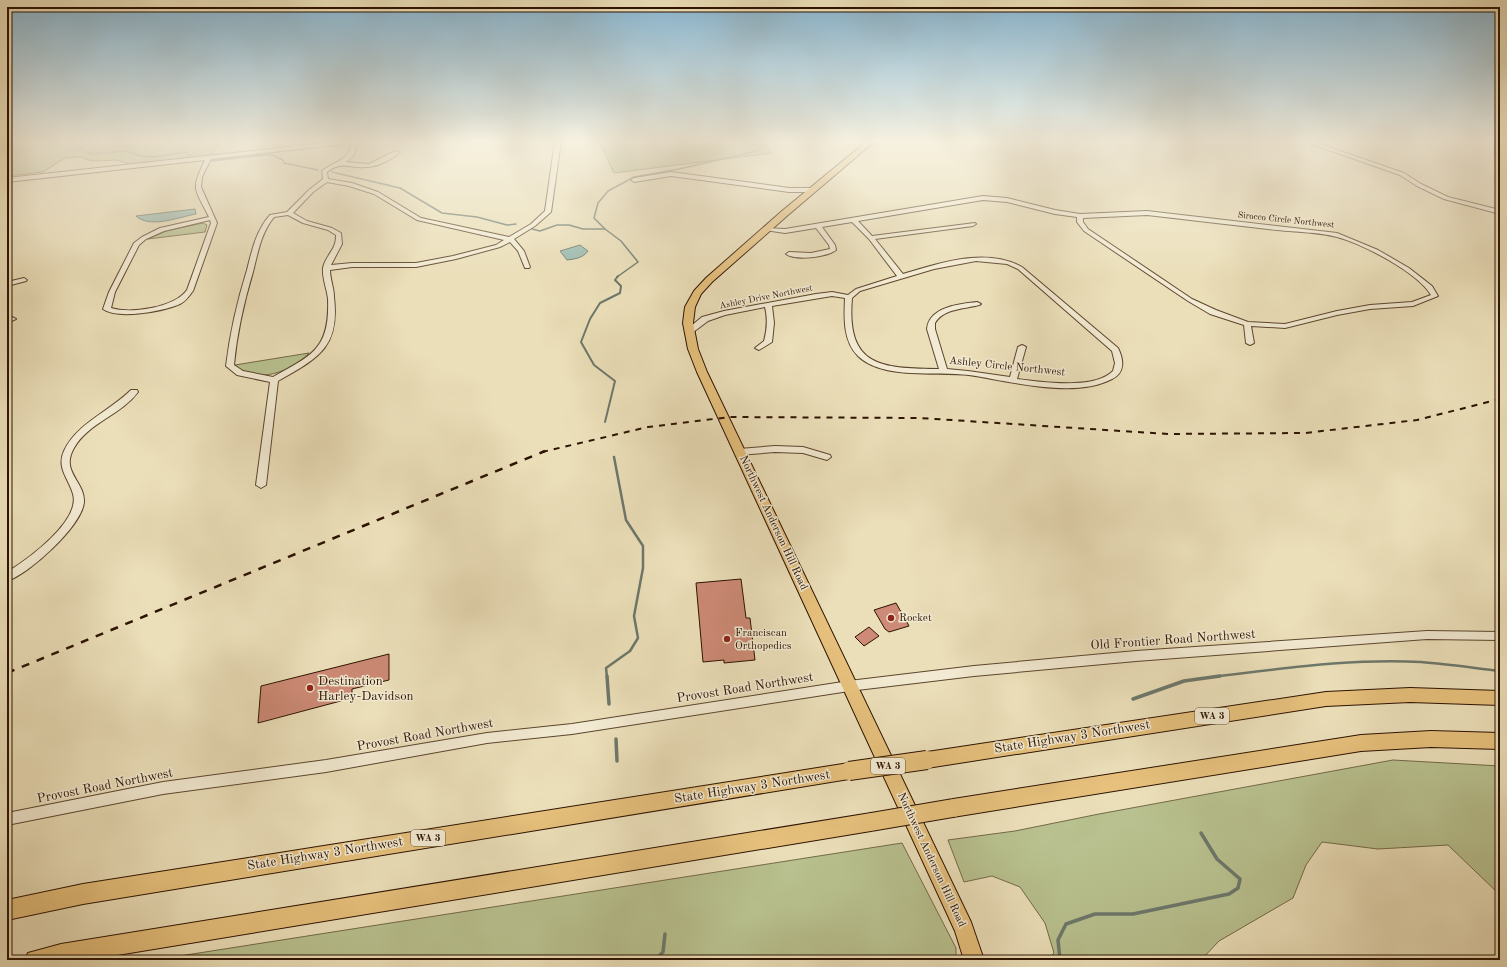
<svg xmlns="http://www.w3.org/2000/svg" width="1507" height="967" viewBox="0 0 1507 967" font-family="'Old Standard TT',serif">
  <rect width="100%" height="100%" fill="#ebdfb9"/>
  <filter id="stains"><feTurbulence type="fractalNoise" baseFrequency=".005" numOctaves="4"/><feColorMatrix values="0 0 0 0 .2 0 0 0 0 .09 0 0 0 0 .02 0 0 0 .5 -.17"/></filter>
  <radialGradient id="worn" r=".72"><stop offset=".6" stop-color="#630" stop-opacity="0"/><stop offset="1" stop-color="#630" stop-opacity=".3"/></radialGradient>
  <g fill="#b8c18f" stroke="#726a48">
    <path d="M7 141H148L163 145 177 141H214L218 144 212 155 133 165 117 160 92 161 80 157 65 158 43 172 7 176Z"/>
    <path d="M599 141H762L772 153 614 173Z"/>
    <path d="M203 223 207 225 205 232 148 239 166 231Z"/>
    <path d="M309 353C291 372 257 385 235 365Z"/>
    <path d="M1393 760 1500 766V895L1448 845 1378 849 1322 842 1306 865 1293 898 1219 941 1201 960H1047L1054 953 1045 923 1020 887 992 876 964 882 948 840 1015 831 1099 814Z"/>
    <path d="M902 843 956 948V960H154Z"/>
  </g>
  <g fill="#99bcb4" stroke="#6d786c">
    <path d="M195 209 196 214C179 217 150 229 136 216Z"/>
    <path d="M580 245 588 251C583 258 575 259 567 260L560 251Z"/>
  </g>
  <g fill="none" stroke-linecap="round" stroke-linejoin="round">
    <g stroke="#6d786c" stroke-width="1.5">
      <path d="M71 141 86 152 93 154 127 151 141 156 154 157 186 152 191 157"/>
      <path d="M211 161 265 155H272L283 160 284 163 318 170"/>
      <path d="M332 172 400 188 442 213 477 217 507 225 516 224"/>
      <path d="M532 229 540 231 557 225H569L583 229H605L621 241 638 262 617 277"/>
      <path d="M605 229 594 218 598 203 608 191 634 177 679 169 757 151 770 141"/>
    </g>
    <path stroke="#6d786c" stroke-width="2" d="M605 422 615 381 594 365 581 342 590 319 600 303 620 293 621 286 615 280 618 276"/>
    <g stroke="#6d786c" stroke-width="2.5">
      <path d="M607 677 606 668 630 651 638 638 634 616 643 568V546L626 520 614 457"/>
      <path d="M1212 677C1281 669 1352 658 1421 662 1448 664 1474 668 1500 671"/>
    </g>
    <g stroke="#6d786c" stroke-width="3.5">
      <path d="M607 676 609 704"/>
      <path d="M1133 699 1184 681 1220 676"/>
      <path d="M616 739 617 761"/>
      <path d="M655 960 663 952 665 934"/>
      <path d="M1060 960 1058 940 1066 924 1095 914H1133L1229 894 1238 888 1240 879 1217 859 1201 833"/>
    </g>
  </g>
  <g fill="#cd8a76" stroke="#2c1200">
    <path d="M741 579 746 618H750L755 660 724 663V660L703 662 696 583Z"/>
    <path d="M896 603 909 626 889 632 885 629 874 610Z"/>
    <path d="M869 627 879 636 864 646 855 637Z"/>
    <path d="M389 654V680L352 689V698L258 723 261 686Z"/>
  </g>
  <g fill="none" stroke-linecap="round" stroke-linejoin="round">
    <g stroke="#5c452e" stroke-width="2">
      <g id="minor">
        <path d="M343 141H361L357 143 354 155 346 162 369 164 395 151 400 152C391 160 377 167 366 167 348 169 343 160 327 172L328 179 352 183 378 192 421 218 509 237 531 224 545 211 555 141H561L551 212 535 226 514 239 524 251 530 267 529 268H525L518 251 510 242 500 247 456 259 416 267H352L330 270C330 279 334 288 334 297 340 348 318 358 278 381L266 485 261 488 256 485 270 382 237 375 226 366C230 333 237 302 247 270 252 250 256 231 270 215L287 212 309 190 323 179 322 171C336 160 348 162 352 143L211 159 202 177 201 187 217 223 193 291C189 296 186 301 180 304 164 311 118 320 103 309L109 292 134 243 142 237 160 228 209 217C195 188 190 191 205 160L7 182V178ZM327 182 349 186 374 194 417 220 504 240 496 245 453 256 416 263H352L331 265 342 244 341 233 332 228 307 221 293 213 313 192ZM288 215 303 223 328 230 336 235C337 249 325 256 323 268 322 278 327 289 328 299 330 349 312 355 273 377L243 371 234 365C237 333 244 302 253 272 258 252 261 233 274 217ZM210 220 211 223 187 290C174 308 130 314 111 308L115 292 139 245 146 239 164 231Z"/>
        <path d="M1303 141H1311L1404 173 1421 184 1448 197 1500 210V214L1444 199 1417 186 1400 175Z"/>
        <path d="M1494 151 1500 152V156L1494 153Z"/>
        <path d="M671 172 789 188H812L815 190 812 192H789L671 176 634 182 631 180 634 178Z"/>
        <path d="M983 196 1007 198 1055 210 1080 214 1147 211 1337 233 1378 250 1409 268 1432 286 1438 296 1413 306 1370 309 1337 315 1285 328 1251 326 1254 343 1250 345 1246 343 1244 325 1210 314 1188 301 1084 231 1077 222V217L1055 214 1007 202 983 200 858 221 872 236 975 223 976 224 973 226 875 239 903 274C940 263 986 247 1022 267L1118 348C1124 360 1125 373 1112 379 1074 399 1009 381 969 375 937 371 882 380 858 356 843 341 844 318 845 298L832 296 772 306 774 323 772 342 759 350 755 348 764 341C767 330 768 319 765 307L725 315 708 321 692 333H689L685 331 702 317 724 311 816 294 832 292 848 295 856 289 897 276 869 239 852 222 822 227 835 245 836 250C827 257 796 261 786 254L789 252 811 253 830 249 829 245 816 228 785 233 765 230V228L785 229ZM1147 215C1190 220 1233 225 1277 230 1296 232 1318 232 1337 237 1363 244 1417 272 1431 295L1412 302 1370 305 1337 311 1285 324 1248 322 1216 310 1192 299 1088 229 1083 222V218ZM976 261 1007 264 1018 269 1112 351 1115 363 1113 371C1094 390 1042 382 1017 379L1026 347 1022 345 1018 347 1010 377 968 371 947 369 935 329V323C944 308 965 309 979 305L981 304 977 302C959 304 929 307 927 329L939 369C882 368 846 368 852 298L860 291 934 269Z"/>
        <path d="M24 278 27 280 26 281 7 286V282Z"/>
        <path d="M12 317 16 319 7 323V318Z"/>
        <path d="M131 390H137L138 392C121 415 88 423 74 448 60 472 85 481 84 502 82 526 29 574 7 581V572C27 560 81 521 73 494 69 479 56 468 64 451 76 424 110 411 131 390Z"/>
        <path d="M775 446 803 447 830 455 831 457 827 460 803 453 775 452 739 455 735 452 739 449Z"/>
        <path d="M1427 631 1500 632V640L1427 639 1136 661 974 676 849 691 572 734 487 743 326 772 163 794 7 825V813L163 782 326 760 487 733 572 724 849 681 974 666 1136 651Z"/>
      </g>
    </g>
    <g stroke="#2c1200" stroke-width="2">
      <path id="major" d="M867 141H875L788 215 712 282 701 294 695 307 693 323 698 349 707 372 971 922 984 960H964L955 931 697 372 688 349 683 323 685 307 694 291 706 278 782 211Z"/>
    </g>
    <g stroke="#2c1200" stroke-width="2">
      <g id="highway">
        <path d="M1410 688 1500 691V705L1410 702 1326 706 927 768 921 766 918 760 921 754 927 752 1326 692Z"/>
        <path d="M1431 731 1500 733V749L1431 747 1361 751 953 817 947 814 944 808 947 802 953 799 1361 735Z"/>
        <path d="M849 763 855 765 858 771 855 777 849 779 83 904 7 920V900L83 884Z"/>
        <path d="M871 813 878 816 880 822 878 828 871 831 87 960H25L28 953 61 944Z"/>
      </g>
    </g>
    <use href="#minor" fill="#f2ead2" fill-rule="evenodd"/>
    <use href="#major" fill="#e6c07c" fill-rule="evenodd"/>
    <use href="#highway" fill="#e6c07c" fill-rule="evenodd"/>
    <path stroke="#2c1200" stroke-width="2" stroke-dasharray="6 6" stroke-linecap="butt" d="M542 452 648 427 730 417 920 418 1168 434 1305 433 1417 420 1500 399"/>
    <path stroke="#2c1200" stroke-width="2.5" stroke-dasharray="8 8" stroke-linecap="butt" d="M7 673 545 451"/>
    <g stroke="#2c1200" stroke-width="20" stroke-linecap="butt">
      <g id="highway-bridge">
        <path d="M849 771 927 760"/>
        <path d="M871 822 953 808"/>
      </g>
    </g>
    <use href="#highway-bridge" stroke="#e6c07c" stroke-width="18"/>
  </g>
  <linearGradient id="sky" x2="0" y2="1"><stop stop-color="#88b7d3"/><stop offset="0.51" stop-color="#f6f1e0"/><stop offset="1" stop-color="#f6f1e0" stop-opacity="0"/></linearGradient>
  <rect width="1507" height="277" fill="url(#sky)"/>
  <g fill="#8f2418" stroke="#f2ead2" stroke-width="1.5">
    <circle cx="891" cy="618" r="4"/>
    <circle cx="727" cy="639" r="4"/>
    <circle cx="310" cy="688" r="4"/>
  </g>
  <g text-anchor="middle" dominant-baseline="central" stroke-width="3" stroke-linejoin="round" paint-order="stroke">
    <g font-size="9" fill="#2c1200" stroke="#f2ead2">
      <text transform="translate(1286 220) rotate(6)">Sirocco Circle Northwest</text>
      <text transform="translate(766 297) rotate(-11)">Ashley Drive Northwest</text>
    </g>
    <g fill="#f2ead2" stroke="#67533f" stroke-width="1">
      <rect x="1195" y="708" width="34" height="16" rx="3"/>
      <rect x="871" y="758" width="34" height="16" rx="3"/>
      <rect x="411" y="830" width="34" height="16" rx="3"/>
    </g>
    <g font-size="10" font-weight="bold" fill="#2c1200">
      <text x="1212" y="716">WA 3</text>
      <text x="888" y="766">WA 3</text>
      <text x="428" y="838">WA 3</text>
    </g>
    <g font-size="11" fill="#2c1200" stroke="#f2ead2">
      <text transform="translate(1007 367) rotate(6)">Ashley Circle Northwest</text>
      <text transform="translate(773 523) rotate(65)">Northwest Anderson Hill Road</text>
      <text transform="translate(931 860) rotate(65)">Northwest Anderson Hill Road</text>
    </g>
    <g font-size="11" fill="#2c1200" stroke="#f2ead2" text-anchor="start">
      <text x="899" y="618">Rocket</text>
      <text x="735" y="633">Franciscan<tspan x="735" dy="13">Orthopedics</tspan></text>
    </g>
    <g font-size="13" fill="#2c1200" stroke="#f2ead2">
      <text transform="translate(1173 640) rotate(-4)">Old Frontier Road Northwest</text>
      <text transform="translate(745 688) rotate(-9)">Provost Road Northwest</text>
      <text transform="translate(425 735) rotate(-10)">Provost Road Northwest</text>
      <text transform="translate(1072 737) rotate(-9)">State Highway 3 Northwest</text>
      <text transform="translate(105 786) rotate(-11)">Provost Road Northwest</text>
      <text transform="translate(752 787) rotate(-9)">State Highway 3 Northwest</text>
      <text transform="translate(325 854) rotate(-9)">State Highway 3 Northwest</text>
    </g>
    <g font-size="13" fill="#2c1200" stroke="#f2ead2" text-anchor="start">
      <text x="318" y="681">Destination<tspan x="318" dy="15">Harley-Davidson</tspan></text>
    </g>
  </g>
  <rect width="1507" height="967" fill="none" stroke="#ebdfb9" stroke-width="24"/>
  <rect x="8" y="8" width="1491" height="951" fill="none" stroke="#2c1200" stroke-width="2"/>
  <rect x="12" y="12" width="1483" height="943" fill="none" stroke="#2c1200"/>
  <rect width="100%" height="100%" filter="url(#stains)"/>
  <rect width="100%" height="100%" fill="url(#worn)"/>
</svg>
